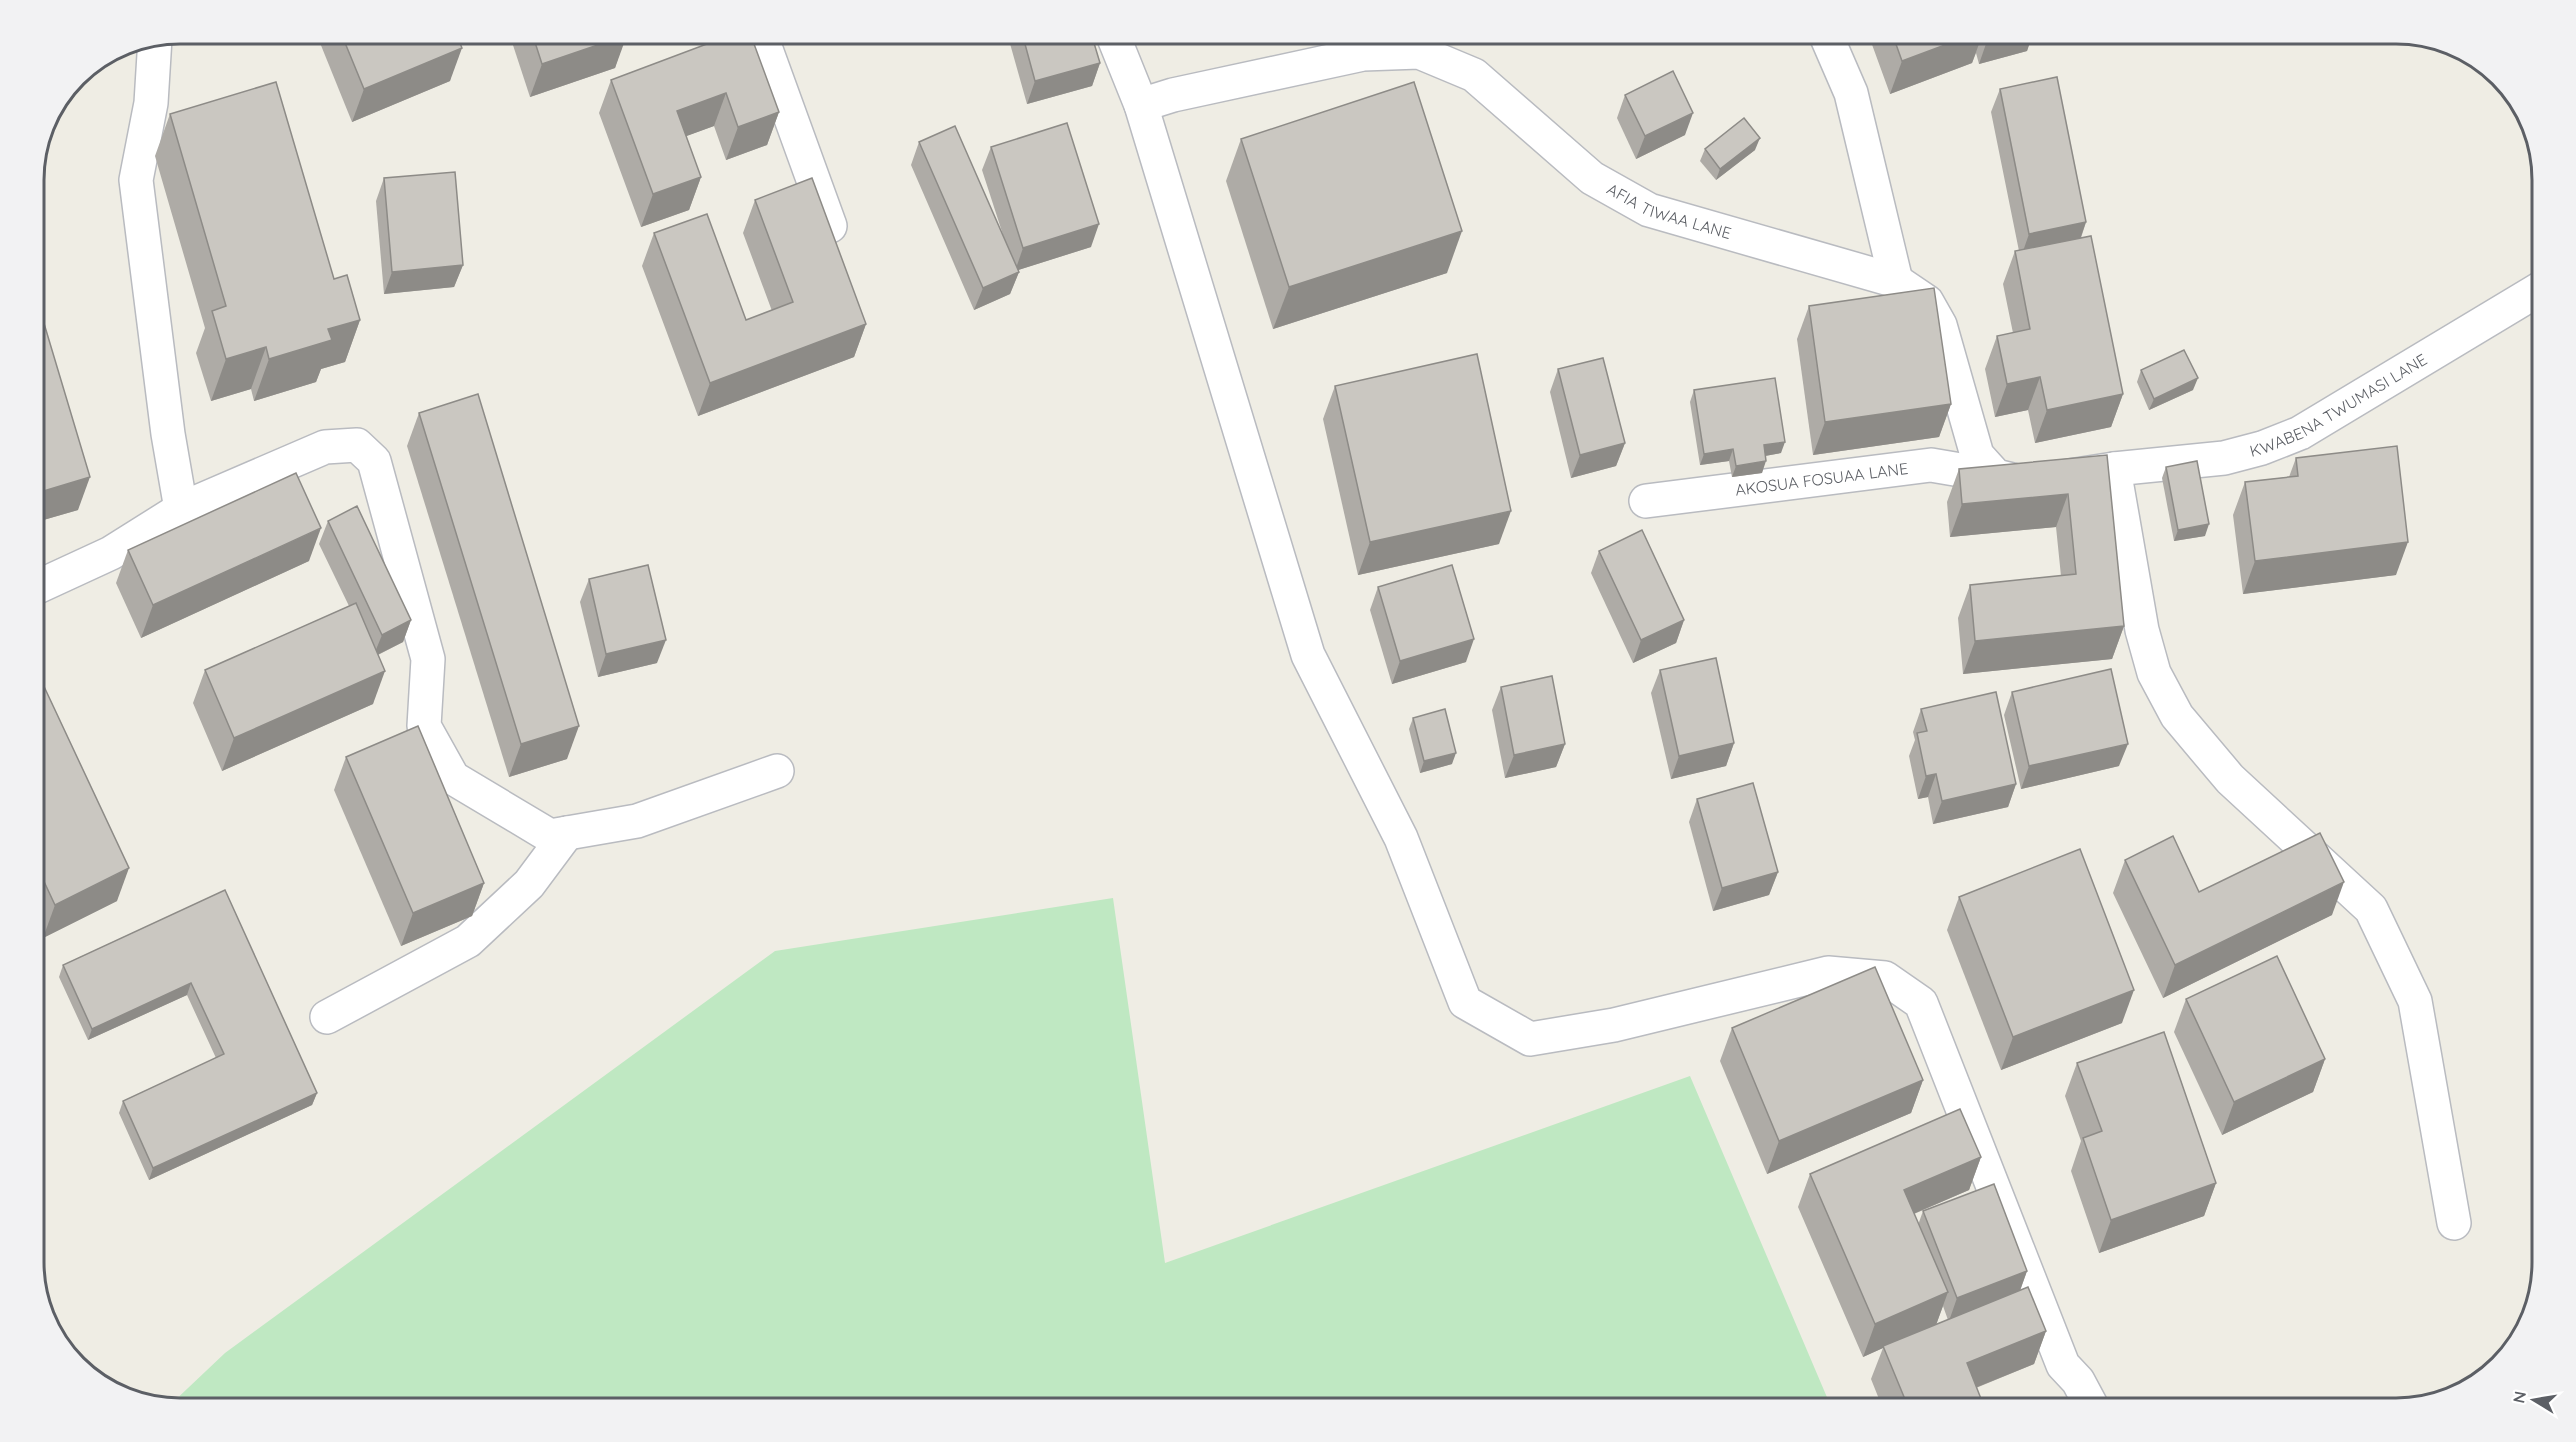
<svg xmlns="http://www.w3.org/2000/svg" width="2576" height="1442" viewBox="0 0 2576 1442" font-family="Quicksand,sans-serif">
  <rect width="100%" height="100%" fill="#efede4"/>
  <path fill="#bfe8c2" d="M1113 898 1165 1263 1690 1076 1832 1409H179L169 1406 225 1353 775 951Z"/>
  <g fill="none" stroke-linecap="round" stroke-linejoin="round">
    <g stroke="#b9bbc0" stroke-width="36">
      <g id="minor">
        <path d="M760 33 830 226"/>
        <path d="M1112 33 1141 105 1308 655 1401 838 1465 1002 1530 1039 1614 1025 1828 973 1885 978 1921 1003 2063 1365 2078 1381 2093 1409"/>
        <path d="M1825 33 1851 93 1896 281"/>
        <path id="s1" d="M1141 105 1173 95 1363 54 1419 52 1474 75 1592 178 1649 210 1896 281 1927 302 1940 325 1977 455 1996 476 2025 483 2114 469 2224 458 2262 448 2300 433 2543 287"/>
        <path d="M2114 469 2142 630 2154 673 2177 716 2230 779 2371 909 2415 1001 2454 1223"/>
        <path id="s2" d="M1646 501 1931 465 1996 476"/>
        <path d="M181 509 325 447 357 445 374 461 428 659 424 726 453 778 550 836 637 821 777 771"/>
        <path d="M33 589 111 553 181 509 168 434 136 180 151 103 155 38"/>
        <path d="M327 1017 468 941 529 884 567 833"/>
      </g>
    </g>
    <use href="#minor" stroke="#fff" stroke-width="33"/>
  </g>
  <g fill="#aeaba6" fill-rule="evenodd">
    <path d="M316 33H456L450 81 352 122Z"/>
    <path d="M509 33H626L615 68 530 97Z"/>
    <path d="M736 33 779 112 767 145 726 160 714 126 686 136 701 177 689 210 641 227 599 113 611 80Z"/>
    <path d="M1007 33H1091L1100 63 1092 86 1027 104Z"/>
    <path d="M1486 33H1501L1491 40Z"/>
    <path d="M1872 33H2033L2027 51 1979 64 1976 53 1972 63 1890 94 1870 39Z"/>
    <path d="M2000 89 2086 222 2081 238 2123 394 2111 427 2035 443 2028 410 1995 417 1985 369 1997 336 2013 333 2003 284 2015 251H2019L1991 112Z"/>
    <path d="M1625 95 1685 135 1636 159 1617 118Z"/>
    <path d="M170 114 334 279 360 320 345 362 321 369 316 382 254 401 251 389 211 401 196 353 205 328 155 156Z"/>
    <path d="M1241 139 1447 273 1273 329 1226 181Z"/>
    <path d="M919 142 1005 241 982 170 991 147 1091 247 1018 270 1019 272 1010 294 974 310 911 165Z"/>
    <path d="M1705 149 1755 150 1716 180 1700 161Z"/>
    <path d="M384 178 463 265 454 287 384 294 376 201Z"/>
    <path d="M755 200 866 324 854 357 698 416 642 266 654 233 746 320 772 311 743 233Z"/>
    <path d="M1809 306 1951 404 1939 437 1813 455 1797 339Z"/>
    <path d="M2543 307V323L2540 315Z"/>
    <path d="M33 323 78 510 33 523Z"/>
    <path d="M1558 369 1625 443 1616 466 1571 478 1550 392Z"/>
    <path d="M2141 370 2193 390 2149 410 2137 382Z"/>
    <path d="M1335 386 1499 544 1358 575 1323 419Z"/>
    <path d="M1694 390 1781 453 1765 456 1762 473 1732 477 1729 461 1700 465 1690 402Z"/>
    <path d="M419 413 567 759 509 777 407 446Z"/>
    <path d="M2107 455 2124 626 2112 659 1963 674 1958 618 1970 585 2061 576 2056 527 1950 537 1947 502 1959 469Z"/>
    <path d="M2296 458 2396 575 2243 594 2233 515 2245 482 2289 477Z"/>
    <path d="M2166 467 2205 536 2174 541 2162 478Z"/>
    <path d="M328 521 411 620 403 642 378 655 373 704 222 771 193 703 205 670 349 606 319 544Z"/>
    <path d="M128 550 309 561 141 638 116 583Z"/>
    <path d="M1599 551 1684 620 1676 643 1633 663 1591 573Z"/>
    <path d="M589 579 657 663 598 677 580 602Z"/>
    <path d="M1378 587 1466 662 1392 684 1370 610Z"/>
    <path d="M33 663 117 901 43 938 33 917Z"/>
    <path d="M1660 670 1734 743 1726 766 1671 779 1651 693Z"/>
    <path d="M1501 687 1565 744 1556 767 1505 778 1492 710Z"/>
    <path d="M2012 692 2119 766 2021 789 2004 715Z"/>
    <path d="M1921 709 2016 784 2008 807 1933 824 1928 797 1918 799 1909 756 1915 740 1913 732Z"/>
    <path d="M1413 718 1452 764 1420 773 1409 729Z"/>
    <path d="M346 757 484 883 472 916 401 946 334 790Z"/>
    <path d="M1697 799 1778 872 1769 895 1713 911 1689 822Z"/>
    <path d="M2125 860 2199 892 2332 915 2163 998 2113 893Z"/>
    <path d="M225 890 317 1093 312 1105 149 1180 119 1113 123 1101 216 1058 187 995 88 1040 59 977 63 965Z"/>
    <path d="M1959 897 2122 1023 2001 1070 1947 930Z"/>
    <path d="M2186 999 2325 1059 2313 1092 2222 1135 2174 1032Z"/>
    <path d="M1732 1028 1923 1080 1911 1113 1767 1174 1720 1061Z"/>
    <path d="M2077 1063 2216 1183 2204 1216 2099 1253 2071 1171 2081 1141 2065 1096Z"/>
    <path d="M1981 1157 1969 1190 1914 1214 1918 1225 1923 1211 2027 1271 2020 1291 2046 1331 2034 1364 1976 1388 1985 1409H1883L1871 1379 1883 1348 1863 1357 1798 1207 1810 1174ZM1943 1306 1948 1320 1936 1325Z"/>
  </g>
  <g fill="#8d8b87">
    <path d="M1494 33H1501L1491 40Z"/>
    <path d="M1977 33H1983L1972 63 1890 94 1902 61Z"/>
    <path d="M2018 33H2033L2027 51 1979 64 1987 41Z"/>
    <path d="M627 35 615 68 530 97 542 64Z"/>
    <path d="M462 48 450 81 352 122 364 89Z"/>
    <path d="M1100 63 1092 86 1027 104 1035 81Z"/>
    <path d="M726 93 714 126 665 144 677 111Z"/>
    <path d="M779 112 767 145 726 160 738 127Z"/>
    <path d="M1693 113 1685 135 1636 159 1645 136Z"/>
    <path d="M1760 138 1755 150 1716 180 1720 169Z"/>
    <path d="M701 177 689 210 641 227 653 194Z"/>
    <path d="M2086 222 2078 245 2021 257 2029 234Z"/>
    <path d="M1099 224 1091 247 1015 271 1023 248Z"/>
    <path d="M1462 231 1447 273 1273 329 1289 287Z"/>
    <path d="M463 265 454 287 384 294 392 272Z"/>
    <path d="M1019 272 1010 294 974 310 983 288Z"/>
    <path d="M39 286 33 303V288Z"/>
    <path d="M360 320 345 362 321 369 316 382 254 401 269 359 328 329Z"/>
    <path d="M866 324 854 357 698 416 710 383Z"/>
    <path d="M266 347 251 389 211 401 226 359Z"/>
    <path d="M2040 377 2028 410 1995 417 2007 384Z"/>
    <path d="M2198 378 2193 390 2149 410 2154 399Z"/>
    <path d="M2123 394 2111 427 2035 443 2047 410Z"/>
    <path d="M1951 404 1939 437 1813 455 1825 422Z"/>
    <path d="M1785 442 1781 453 1759 457 1764 445Z"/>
    <path d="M1625 443 1616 466 1571 478 1580 455Z"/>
    <path d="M1733 449 1729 461 1700 465 1704 454Z"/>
    <path d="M1766 461 1762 473 1732 477 1736 466Z"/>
    <path d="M90 477 78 510 33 523V502L37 493Z"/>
    <path d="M2068 494 2056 527 1950 537 1962 504Z"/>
    <path d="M1511 511 1499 544 1358 575 1370 542Z"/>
    <path d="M2209 524 2205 536 2174 541 2178 530Z"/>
    <path d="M321 528 309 561 141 638 153 605Z"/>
    <path d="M2408 542 2396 575 2243 594 2255 561Z"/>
    <path d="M411 620 403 642 373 657 382 635Z"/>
    <path d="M1684 620 1676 643 1633 663 1641 640Z"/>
    <path d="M2124 626 2112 659 1963 674 1975 641Z"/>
    <path d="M1474 639 1466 662 1392 684 1400 661Z"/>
    <path d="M666 640 657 663 598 677 606 654Z"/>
    <path d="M385 671 373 704 222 771 234 738Z"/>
    <path d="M579 726 567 759 509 777 521 744Z"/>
    <path d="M1734 743 1726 766 1671 779 1679 756Z"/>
    <path d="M1565 744 1556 767 1505 778 1514 755Z"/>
    <path d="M2128 744 2119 766 2021 789 2029 766Z"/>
    <path d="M1456 753 1452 764 1420 773 1424 761Z"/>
    <path d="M1936 774 1928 797 1918 799 1926 776Z"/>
    <path d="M2016 784 2008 807 1933 824 1942 801Z"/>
    <path d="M129 868 117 901 43 938 55 905Z"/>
    <path d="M1778 872 1769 895 1713 911 1722 888Z"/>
    <path d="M2344 882 2332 915 2163 998 2175 965Z"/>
    <path d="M484 883 472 916 401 946 413 913Z"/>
    <path d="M191 983 187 995 88 1040 92 1029Z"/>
    <path d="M2134 990 2122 1023 2001 1070 2013 1037Z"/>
    <path d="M2325 1059 2313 1092 2222 1135 2234 1102Z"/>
    <path d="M1923 1080 1911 1113 1767 1174 1779 1141Z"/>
    <path d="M317 1093 312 1105 149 1180 153 1168Z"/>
    <path d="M1981 1157 1969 1190 1892 1223 1904 1190Z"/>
    <path d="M2216 1183 2204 1216 2099 1253 2111 1220Z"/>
    <path d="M2027 1271 2019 1293 1949 1321 1957 1298Z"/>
    <path d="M1948 1292 1936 1325 1883 1346V1348L1863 1357 1875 1324Z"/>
    <path d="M2046 1331 2034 1364 1955 1396 1967 1363Z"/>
  </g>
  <g fill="#cac7c1" stroke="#8d8b87" stroke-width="1.5">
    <path d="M341 33H456L462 48 364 89Z"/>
    <path d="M532 33H626L627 35 542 64Z"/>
    <path d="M736 33H750L779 112 738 127 726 93 677 111 701 177 653 194 611 80Z"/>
    <path d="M1022 33H1091L1100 63 1035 81Z"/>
    <path d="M1892 33H1977L1902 61Z"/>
    <path d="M1985 33H2018L1987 41Z"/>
    <path d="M1673 71 1693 113 1645 136 1625 95Z"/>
    <path d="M2057 77 2086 222 2029 234 2000 89Z"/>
    <path d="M276 82 334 279 347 275 360 320 328 329 332 340 269 359 266 347 226 359 212 311 226 306 170 114Z"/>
    <path d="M1414 82 1462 231 1289 287 1241 139Z"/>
    <path d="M1744 118 1760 138 1720 169 1705 149Z"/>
    <path d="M1067 123 1099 224 1023 248 991 147Z"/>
    <path d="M955 126 1019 272 983 288 919 142Z"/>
    <path d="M455 172 463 265 392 272 384 178Z"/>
    <path d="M812 178 866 324 710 383 654 233 707 214 746 320 793 302 755 200Z"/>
    <path d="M2091 236 2123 394 2047 410 2040 377 2007 384 1997 336 2030 329 2015 251Z"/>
    <path d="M33 266 39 286 33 288Z"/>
    <path d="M1934 288 1951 404 1825 422 1809 306Z"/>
    <path d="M43 320 90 477 37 493 33 482V323Z"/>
    <path d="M2184 350 2198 378 2154 399 2141 370Z"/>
    <path d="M1477 354 1511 511 1370 542 1335 386Z"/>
    <path d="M1603 358 1625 443 1580 455 1558 369Z"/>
    <path d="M1775 378 1785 442 1764 445 1766 461 1736 466 1733 449 1704 454 1694 390Z"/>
    <path d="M478 394 579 726 521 744 419 413Z"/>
    <path d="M2397 446 2408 542 2255 561 2245 482 2298 476 2296 458Z"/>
    <path d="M2107 455 2124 626 1975 641 1970 585 2076 574 2068 494 1962 504 1959 469Z"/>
    <path d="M2197 461 2209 524 2178 530 2166 467Z"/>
    <path d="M296 473 321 528 153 605 128 550Z"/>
    <path d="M357 506 411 620 382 635 328 521Z"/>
    <path d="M1642 530 1684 620 1641 640 1599 551Z"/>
    <path d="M648 565 666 640 606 654 589 579Z"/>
    <path d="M1452 565 1474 639 1400 661 1378 587Z"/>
    <path d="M356 603 385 671 234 738 205 670Z"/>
    <path d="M1716 658 1734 743 1679 756 1660 670Z"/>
    <path d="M33 663 129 868 55 905 33 858Z"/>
    <path d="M2111 669 2128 744 2029 766 2012 692Z"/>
    <path d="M1552 676 1565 744 1514 755 1501 687Z"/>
    <path d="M1996 692 2016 784 1942 801 1936 774 1926 776 1917 733 1927 731 1921 709Z"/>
    <path d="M1445 709 1456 753 1424 761 1413 718Z"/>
    <path d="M418 726 484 883 413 913 346 757Z"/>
    <path d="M1753 783 1778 872 1722 888 1697 799Z"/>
    <path d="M2320 833 2344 882 2175 965 2125 860 2173 836 2199 892Z"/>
    <path d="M2080 849 2134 990 2013 1037 1959 897Z"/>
    <path d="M225 890 317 1093 153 1168 123 1101 224 1054 191 983 92 1029 63 965Z"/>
    <path d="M2277 956 2325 1059 2234 1102 2186 999Z"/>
    <path d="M1875 967 1923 1080 1779 1141 1732 1028Z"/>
    <path d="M2164 1032 2216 1183 2111 1220 2083 1138 2102 1131 2077 1063Z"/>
    <path d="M1960 1109 1981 1157 1904 1190 1948 1292 1875 1324 1810 1174Z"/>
    <path d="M1994 1184 2027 1271 1957 1298 1923 1211Z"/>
    <path d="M2028 1287 2046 1331 1967 1363 1985 1409H1909L1883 1346Z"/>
  </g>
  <g text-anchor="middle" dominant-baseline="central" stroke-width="5" stroke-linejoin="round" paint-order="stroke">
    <g font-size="16" fill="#5c5f65" stroke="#fff">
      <text stroke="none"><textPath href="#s1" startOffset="585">AFIA TIWAA LANE</textPath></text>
      <text stroke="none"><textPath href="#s1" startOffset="1407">KWABENA TWUMASI LANE</textPath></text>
      <text stroke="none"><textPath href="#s2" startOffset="177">AKOSUA FOSUAA LANE</textPath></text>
    </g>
  </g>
  <path d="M0 0H2576V1442H0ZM180 44H2396A136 136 0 0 1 2532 180V1262A136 136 0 0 1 2396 1398H180A136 136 0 0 1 44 1262V180A136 136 0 0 1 180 44Z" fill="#f2f2f3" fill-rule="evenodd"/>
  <path fill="none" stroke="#5c5f65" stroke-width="3" d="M180 44H2396A136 136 0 0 1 2532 180V1262A136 136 0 0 1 2396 1398H180A136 136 0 0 1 44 1262V180A136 136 0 0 1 180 44Z"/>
  <g transform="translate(2534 1400) rotate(281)" stroke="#ffffff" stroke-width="4.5" paint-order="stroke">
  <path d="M0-4.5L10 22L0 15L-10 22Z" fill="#5c5f65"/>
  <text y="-9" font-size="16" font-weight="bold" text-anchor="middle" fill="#5c5f65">N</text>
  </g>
</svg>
